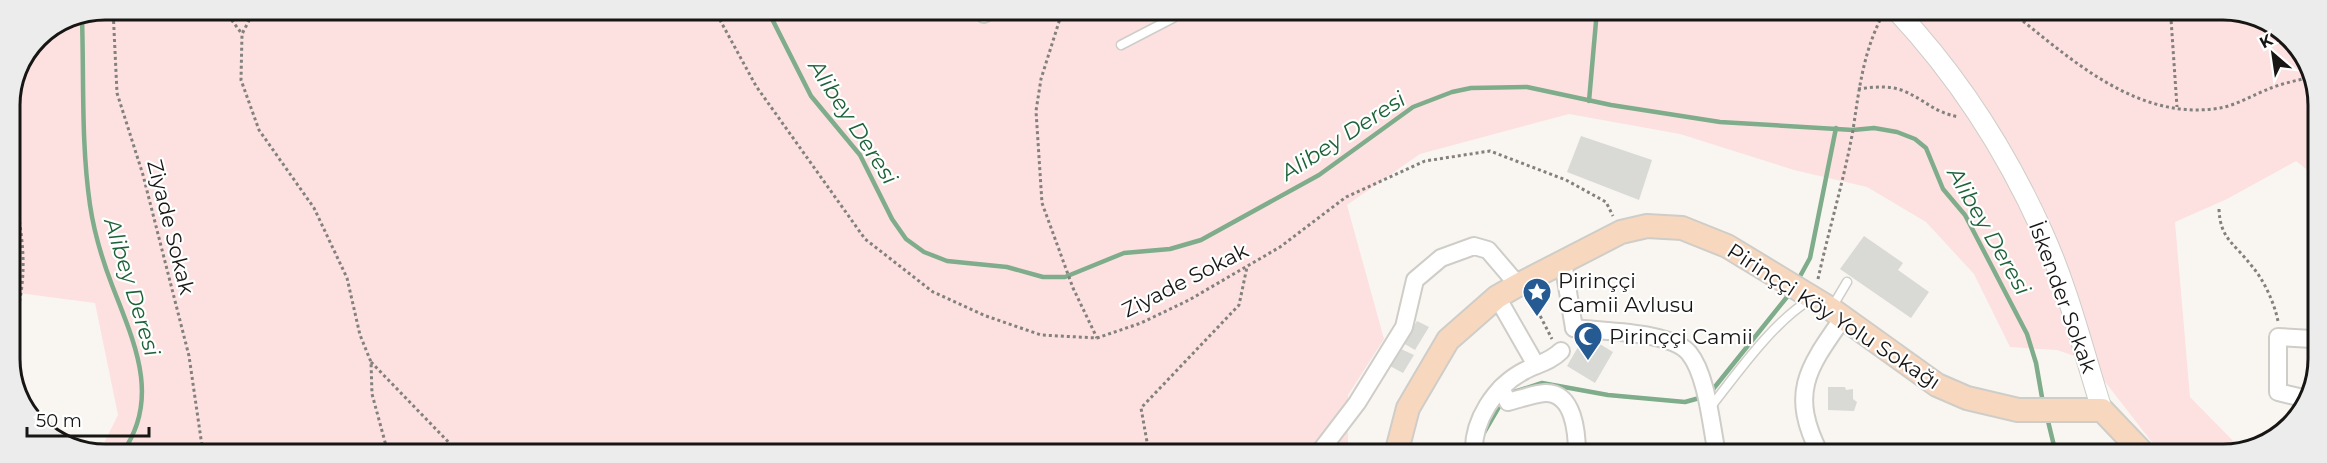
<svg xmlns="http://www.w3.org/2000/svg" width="2327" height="463" viewBox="0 0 2327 463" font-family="Montserrat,sans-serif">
  <rect width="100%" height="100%" fill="#f9f6f1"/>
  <path fill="#fce1e0" d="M104 9 2235 10 2290 37 2316 85V177L2296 161 2227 199 2175 222 2190 397 2241 449 2229 454H2161L2089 361 2057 350 2010 347 1974 274 1926 222 1867 187 1794 170 1680 134 1569 114 1420 154 1347 205 1384 339 1348 395V454L99 453 118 415 95 303 11 292 9 104 37 37Z"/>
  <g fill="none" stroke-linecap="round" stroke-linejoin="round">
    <g stroke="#7fac8b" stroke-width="4.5">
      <path d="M767 9 811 96 860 155 892 219 906 239 924 252 947 261 1007 267 1043 277H1065L1124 253 1170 249 1201 240 1319 175 1413 107 1452 92 1471 88 1527 87 1611 105 1720 122 1853 130 1874 128 1897 132 1915 139 1926 148 1943 189 1965 215 2027 334 2036 363 2043 403"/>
      <path d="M82 18C84 81 81 143 90 205 94 232 102 259 112 285 133 340 162 398 122 453"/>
      <path d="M1589 101 1597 10"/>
      <path d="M1798 280 1810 258 1836 128"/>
      <path d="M1514 392 1542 383 1608 395 1685 402 1703 397"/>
      <path d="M1710 393 1791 292"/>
      <path d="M2047 417 2056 454"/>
      <path d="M1482 436 1500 405"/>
    </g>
  </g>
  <g fill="#d9dad5">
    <path d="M1581 136 1652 160 1639 200 1567 172Z"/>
    <path d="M1864 236 1903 263 1898 270 1929 292 1911 318 1840 269Z"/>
    <path d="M1417 321 1429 327 1415 350 1403 343Z"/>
    <path d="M1585 335 1613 352 1595 383 1567 366Z"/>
    <path d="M1401 349 1414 355 1403 373 1390 366Z"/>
    <path d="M1828 387H1845L1846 390 1853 389V399L1857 402 1854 411 1828 410Z"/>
  </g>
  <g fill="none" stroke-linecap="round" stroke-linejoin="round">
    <g stroke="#cfcdc8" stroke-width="11">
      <g id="service">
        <path d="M1121 45 1173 18 1182 9"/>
        <path d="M1831 309 1847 282"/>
        <path d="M1708 406 1713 404C1738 372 1775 320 1810 300"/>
      </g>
    </g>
    <g stroke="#cfcdc8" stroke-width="20">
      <g id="minor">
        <path d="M983 9 984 14"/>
        <path d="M1563 262 1574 328"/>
        <path d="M1497 297 1536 365"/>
        <path d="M1574 328C1602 332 1671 331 1689 353 1707 375 1711 425 1717 454"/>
        <path d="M1501 388 1508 402C1520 399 1533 394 1545 393 1574 392 1577 433 1577 454"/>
        <path d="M2303 398 2278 392V337L2312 339 2317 336"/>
        <path d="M1318 454 1357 403 1404 327 1415 280 1441 258 1474 246 1488 250 1518 285"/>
        <path d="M1474 454C1472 421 1495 386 1524 371 1537 364 1550 362 1561 351"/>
        <path d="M1820 454C1789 393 1807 369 1843 318"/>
      </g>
    </g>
    <g stroke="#cfcdc8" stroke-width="22">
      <path id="tertiary" d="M1896 10C1956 74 2006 151 2042 231 2068 288 2083 350 2102 410"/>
    </g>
    <g stroke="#cfcdc8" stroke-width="26">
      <path id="secondary" d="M1396 454 1408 408 1448 340 1497 297 1518 285 1621 232 1647 226 1682 228 1727 246 1831 309 1937 385 1967 398 2018 410H2102L2144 454"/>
    </g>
    <g stroke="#83817e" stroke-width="3" stroke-dasharray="3 3" stroke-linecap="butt">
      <path d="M113 9 117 93 143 175 189 356 203 453"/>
      <path d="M228 9V15L242 34"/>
      <path d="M255 9 242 34 241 80 259 130 314 208 347 278 360 335 371 362 372 394 388 453"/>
      <path d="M714 9 756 86 865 239 933 292 986 316 1041 335 1097 338 1141 323 1189 300 1280 247 1346 197 1425 161 1490 151 1566 180 1606 202 1613 216"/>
      <path d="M1063 9 1041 79 1036 111 1042 203 1073 288 1097 338"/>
      <path d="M2009 10C2069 57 2136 122 2220 108 2237 105 2255 94 2271 88 2284 83 2298 80 2312 77"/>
      <path d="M2175 10 2171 19 2177 107"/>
      <path d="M1858 89C1873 87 1889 85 1904 91 1927 101 1933 112 1959 117"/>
      <path d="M10 168C21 231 32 268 12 331"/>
      <path d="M2219 209C2220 239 2235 244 2251 265 2264 280 2274 302 2278 321"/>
      <path d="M1818 279C1829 229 1844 180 1853 130 1859 90 1863 54 1881 18"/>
      <path d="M1532 300 1552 339"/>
      <path d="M371 362 459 453"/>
      <path d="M1149 453 1141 408 1239 305 1247 267"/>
    </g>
    <use href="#service" stroke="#fff" stroke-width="8"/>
    <use href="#minor" stroke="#fff" stroke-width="16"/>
    <use href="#tertiary" stroke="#fff" stroke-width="20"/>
    <use href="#secondary" stroke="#f8d7bf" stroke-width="22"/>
  </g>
  <defs>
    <g id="sight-pin" transform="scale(1.5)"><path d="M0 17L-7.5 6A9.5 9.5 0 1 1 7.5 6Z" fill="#265a92" stroke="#fff"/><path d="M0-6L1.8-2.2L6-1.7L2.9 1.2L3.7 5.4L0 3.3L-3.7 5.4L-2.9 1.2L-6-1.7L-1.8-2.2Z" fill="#fff"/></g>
    <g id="mosque-pin" transform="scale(1.5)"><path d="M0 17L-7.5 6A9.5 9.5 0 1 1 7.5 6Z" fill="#265a92" stroke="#fff"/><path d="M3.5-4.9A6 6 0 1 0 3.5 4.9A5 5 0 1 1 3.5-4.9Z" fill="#fff"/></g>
  </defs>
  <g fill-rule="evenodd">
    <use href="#sight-pin" x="1537" y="292"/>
    <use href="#mosque-pin" x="1588" y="336"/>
  </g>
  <g text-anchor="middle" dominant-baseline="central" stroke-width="4.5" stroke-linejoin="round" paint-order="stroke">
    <g font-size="21" fill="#171615" stroke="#fff">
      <text transform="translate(171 227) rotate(76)">Ziyade Sokak</text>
      <text transform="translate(1185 280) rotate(-27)">Ziyade Sokak</text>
      <text transform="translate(2063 297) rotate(70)">İskender Sokak</text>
      <text transform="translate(1834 316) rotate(33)">Pirinççi Köy Yolu Sokağı</text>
    </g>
    <g font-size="21" fill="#171615" stroke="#fff" text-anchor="start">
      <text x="1558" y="280">Pirinççi<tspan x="1558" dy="24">Camii Avlusu</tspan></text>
      <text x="1609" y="336">Pirinççi Camii</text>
    </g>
    <g font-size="22" font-style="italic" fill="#1d6237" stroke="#fff">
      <text transform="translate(853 122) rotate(57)">Alibey Deresi</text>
      <text transform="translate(1343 136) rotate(-33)">Alibey Deresi</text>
      <text transform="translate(1989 231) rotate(60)">Alibey Deresi</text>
      <text transform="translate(132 287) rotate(73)">Alibey Deresi</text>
    </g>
  </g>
  <path d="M0 0H2327V463H0ZM105 20H2223A85 85 0 0 1 2308 105V359A85 85 0 0 1 2223 444H105A85 85 0 0 1 20 359V105A85 85 0 0 1 105 20Z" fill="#ececec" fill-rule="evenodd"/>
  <path fill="none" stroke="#171615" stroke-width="3" d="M105 20H2223A85 85 0 0 1 2308 105V359A85 85 0 0 1 2223 444H105A85 85 0 0 1 20 359V105A85 85 0 0 1 105 20Z"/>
  <g transform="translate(2273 54) rotate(331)" stroke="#ffffff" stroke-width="4.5" paint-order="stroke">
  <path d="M0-4.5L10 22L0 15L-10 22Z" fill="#171615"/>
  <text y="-9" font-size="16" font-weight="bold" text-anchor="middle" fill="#171615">K</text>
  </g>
  <path d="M27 427v9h122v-9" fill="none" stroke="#171615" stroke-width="3"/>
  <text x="36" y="427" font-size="18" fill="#171615" stroke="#ffffff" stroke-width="4.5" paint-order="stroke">50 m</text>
</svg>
